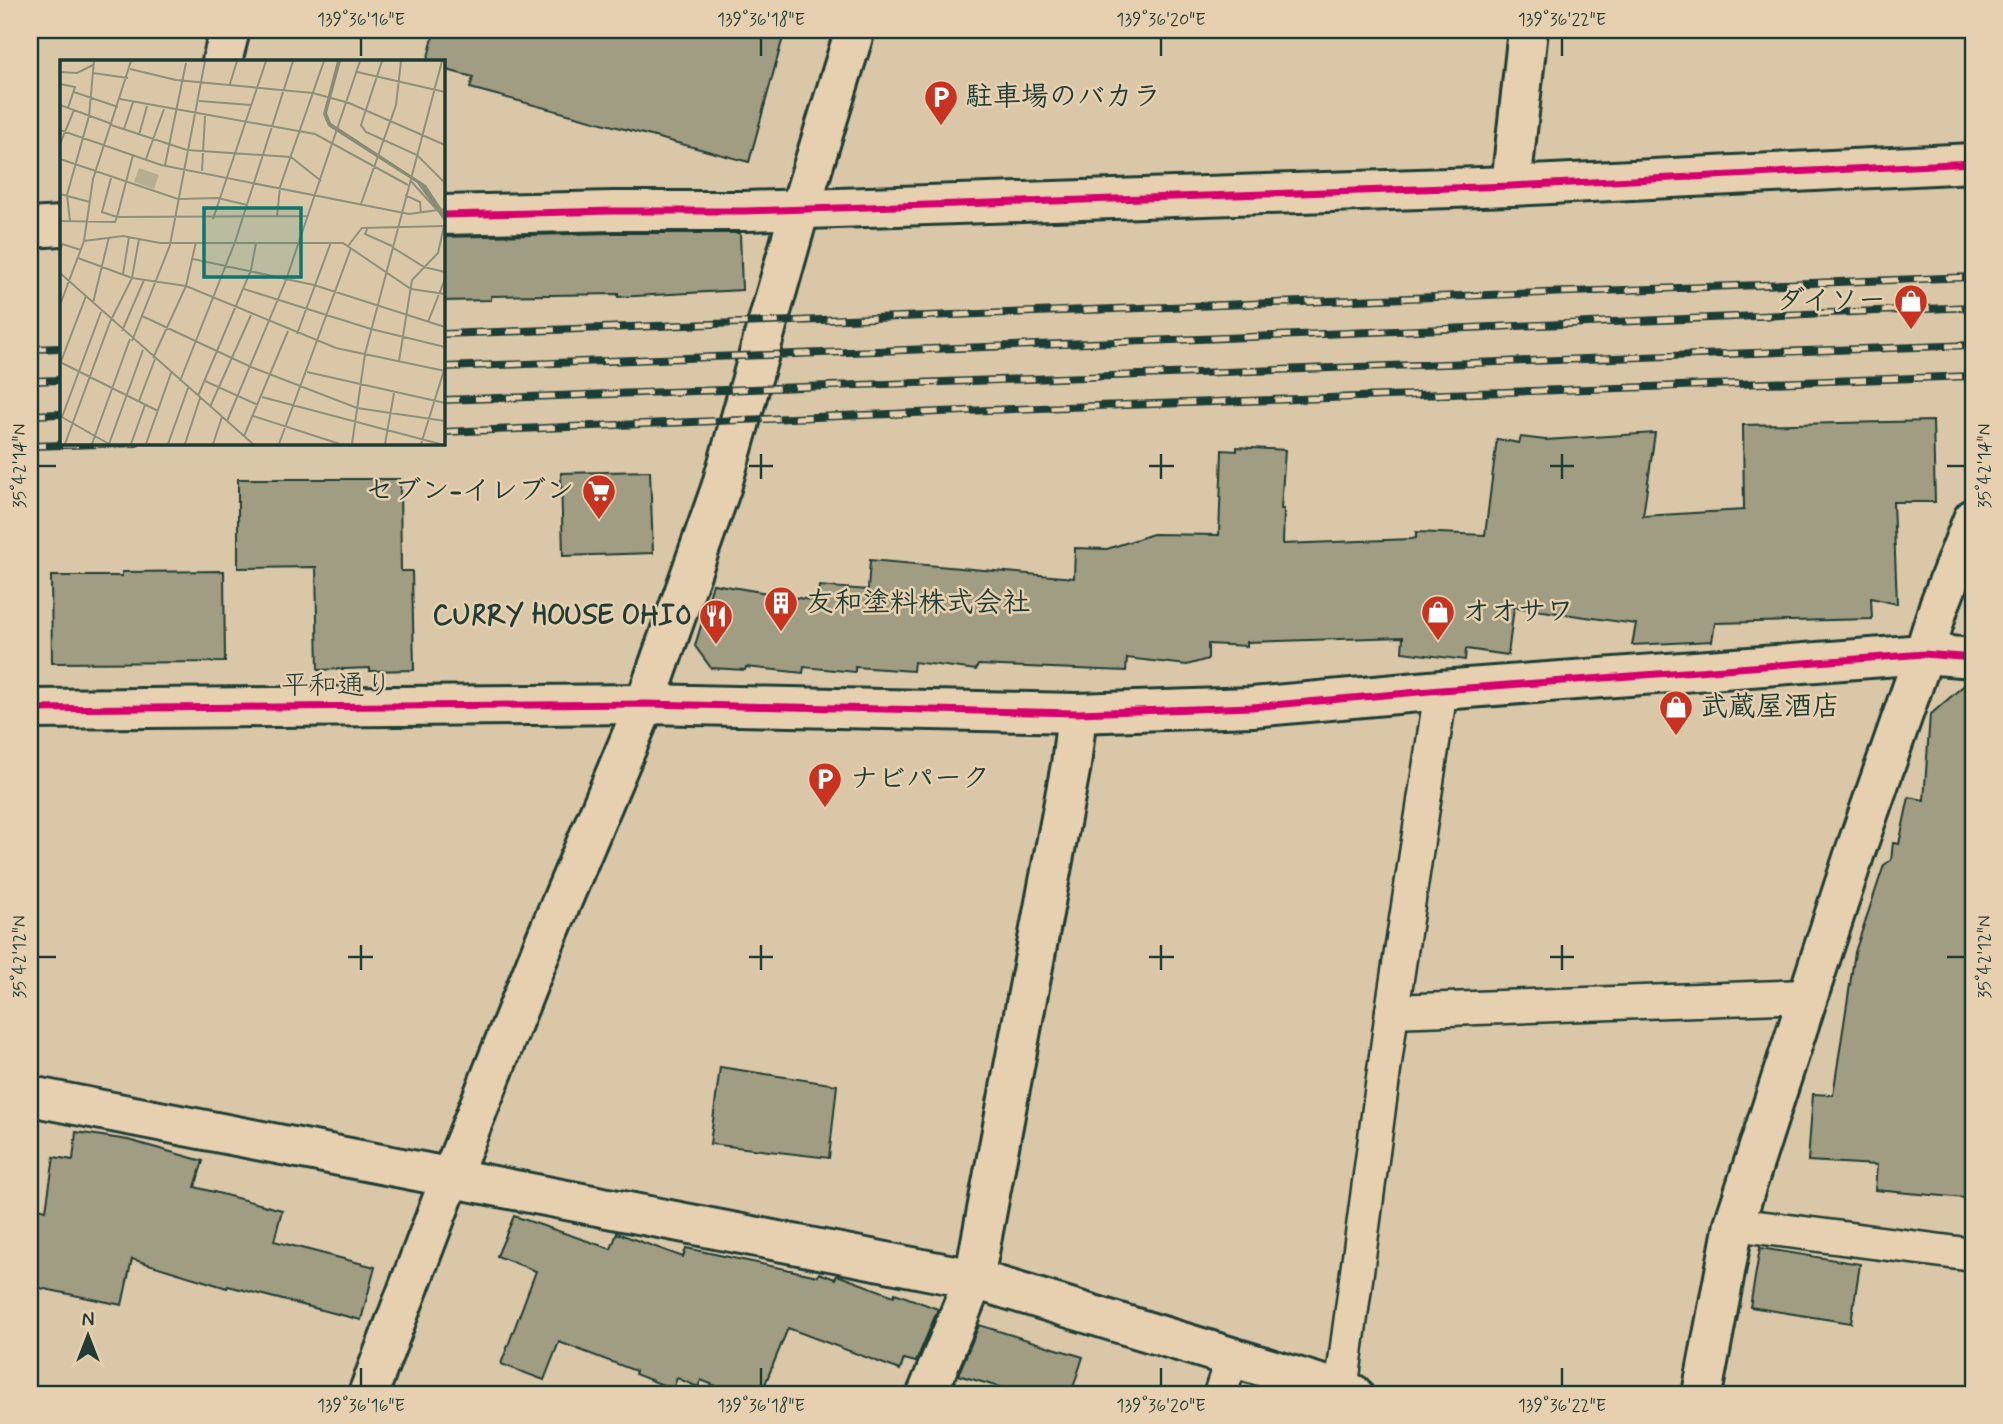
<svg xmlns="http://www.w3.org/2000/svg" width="2003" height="1424" viewBox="0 0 2003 1424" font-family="Mynerve,'Klee One',sans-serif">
  <rect width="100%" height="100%" fill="#dac7a8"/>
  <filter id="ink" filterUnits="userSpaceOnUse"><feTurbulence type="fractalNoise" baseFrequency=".0143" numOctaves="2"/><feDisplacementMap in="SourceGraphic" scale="14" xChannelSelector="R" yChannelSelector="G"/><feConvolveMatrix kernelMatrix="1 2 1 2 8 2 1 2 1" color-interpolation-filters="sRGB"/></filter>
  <g filter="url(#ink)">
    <g fill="#a09d83" stroke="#1f3d34" stroke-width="2">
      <path d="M435 30H785L749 162 470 88 473 77 443 69V61H427Z"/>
      <path d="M613 233H740L742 290 618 297V294L491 296V300L443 301V237Z"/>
      <path d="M1933 421 1935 502H1893L1897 604 1871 598 1872 619 1715 623 1712 641 1632 645 1636 624 1514 607 1508 655 1466 649 1465 660 1402 652 1403 637 1247 642V646L1208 644V659L1187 665 1127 658 1126 671 978 665 976 670 914 662 913 671 855 667V672L804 667 803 673 746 667 745 670 711 668 695 646 713 584 817 601 819 586 868 590 870 560 1074 578 1075 548 1107 549 1153 534 1219 535 1222 450 1237 451V447L1285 450 1281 509H1284L1283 544 1412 539 1416 538V532L1485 535 1497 439 1519 443 1521 437 1545 440 1655 433 1643 516 1744 510 1743 425Z"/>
      <path d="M650 471 653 553 563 556 561 473Z"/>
      <path d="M238 479H400L401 571H412L414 670 370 671V668L318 670 316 567 238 568Z"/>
      <path d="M224 571 225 662 52 663 51 576H122V572Z"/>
      <path d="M1970 680H1973V1088L1965 1198 1875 1190 1877 1165 1808 1161 1813 1094 1833 1095 1855 952 1884 865 1891 860 1893 843 1899 844 1909 797 1924 800 1930 715Z"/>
      <path d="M720 1067 837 1085 829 1158 710 1144Z"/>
      <path d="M76 1132 128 1140 203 1161 195 1187 282 1210 274 1241 375 1267 361 1320 228 1286 227 1288 132 1259 122 1305 30 1286V1206L46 1210 54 1157 73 1160Z"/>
      <path d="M514 1216 611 1249 617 1233 683 1257 686 1248 818 1276 819 1273 835 1279 837 1275 894 1296 895 1293 938 1309 916 1362 904 1359 900 1370 788 1328 761 1394H736L701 1380 698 1387 677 1378 673 1389 635 1374 636 1371 559 1342 544 1380 501 1364 536 1271 497 1256Z"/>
      <path d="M1760 1248 1860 1264 1851 1323 1750 1307Z"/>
      <path d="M979 1325 1083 1357 1071 1394H1023L958 1375Z"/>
    </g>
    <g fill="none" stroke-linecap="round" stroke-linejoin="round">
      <g stroke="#1f3d34" stroke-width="37">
        <g id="service">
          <path d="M1392 1011 1808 996"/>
          <path d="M1734 1224 1973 1255"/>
          <path d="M1341 1391 1392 1011 1441 690"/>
          <path d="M1220 1394 1232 1358"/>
        </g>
      </g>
      <g stroke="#1f3d34" stroke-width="44">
        <g id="minor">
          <path d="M222 61 230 30"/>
          <path d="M1511 186 1528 30"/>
          <path d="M443 215 613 211H745L1511 186 1973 163"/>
          <path d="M30 228 61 226"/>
          <path d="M30 709 645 704"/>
          <path d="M30 1096 974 1279 1353 1394"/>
          <path d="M927 1394 974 1279 1071 765 1077 713"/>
          <path d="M1702 1394 1734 1224 1855 852 1924 654"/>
        </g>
      </g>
      <g stroke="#1f3d34" stroke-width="44">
        <g id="tertiary">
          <path d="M1924 654 1939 606 1973 519"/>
          <path d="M645 704 1077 713 1252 707 1441 690 1924 654 1973 658"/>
          <path d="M368 1394 450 1179 545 941 645 704 721 488 800 209 855 30"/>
        </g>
      </g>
      <use href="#service" stroke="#e6d0af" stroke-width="32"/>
      <use href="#minor" stroke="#e6d0af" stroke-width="38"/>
      <use href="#tertiary" stroke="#e6d0af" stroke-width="38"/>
      <g stroke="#1f3d34" stroke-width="8">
        <g id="rail">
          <path d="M443 334 1973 277"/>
          <path d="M30 349 61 348"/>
          <path d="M443 367 1199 339 1973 307"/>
          <path d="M30 381 61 380"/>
          <path d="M443 400 1973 345"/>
          <path d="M30 415 61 414"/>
          <path d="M443 432 1066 407 1973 376"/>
          <path d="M30 446 136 443"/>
        </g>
      </g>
      <use href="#rail" stroke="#e6d0af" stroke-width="5" stroke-dasharray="16" stroke-linecap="butt"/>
      <g stroke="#e6d0af" stroke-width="11">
        <g id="cycleway">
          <path d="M443 215 613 211H745L1511 186 1973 163"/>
          <path d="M30 709 645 704 1077 713 1252 707 1441 690 1924 654 1973 658"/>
        </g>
      </g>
      <use href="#cycleway" stroke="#d6006c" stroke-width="7"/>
    </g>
  </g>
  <path fill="none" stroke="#1f3d34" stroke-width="2.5" d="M361 38V56M761 38V56M1161 38V56M1562 38V56M761 454V479M1161 454V479M1562 454V479M38 466H56M749 466H773M1149 466H1174M1550 466H1574M1947 466H1965M361 945V970M761 945V970M1161 945V970M1562 945V970M38 957H56M348 957H373M749 957H773M1149 957H1174M1550 957H1574M1947 957H1965M361 1368V1386M761 1368V1386M1161 1368V1386M1562 1368V1386"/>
  <defs>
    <g id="parking-pin" transform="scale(1.75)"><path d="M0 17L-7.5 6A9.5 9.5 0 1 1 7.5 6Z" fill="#c8321e" stroke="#e6d0af"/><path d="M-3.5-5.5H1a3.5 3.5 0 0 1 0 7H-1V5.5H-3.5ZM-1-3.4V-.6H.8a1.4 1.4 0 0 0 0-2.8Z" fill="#fff"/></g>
    <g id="shop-pin" transform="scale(1.75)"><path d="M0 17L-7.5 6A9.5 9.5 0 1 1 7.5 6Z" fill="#c8321e" stroke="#e6d0af"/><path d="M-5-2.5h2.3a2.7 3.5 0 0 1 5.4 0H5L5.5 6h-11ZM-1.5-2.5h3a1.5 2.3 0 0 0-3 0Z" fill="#fff"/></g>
    <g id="supermarket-pin" transform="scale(1.75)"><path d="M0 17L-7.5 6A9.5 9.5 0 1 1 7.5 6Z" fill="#c8321e" stroke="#e6d0af"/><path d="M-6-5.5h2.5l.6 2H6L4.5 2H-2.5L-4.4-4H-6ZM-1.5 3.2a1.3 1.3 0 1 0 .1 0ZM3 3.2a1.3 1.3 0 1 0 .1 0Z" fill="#fff"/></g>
    <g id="building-pin" transform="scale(1.75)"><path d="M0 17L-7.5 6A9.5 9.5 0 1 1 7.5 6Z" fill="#c8321e" stroke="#e6d0af"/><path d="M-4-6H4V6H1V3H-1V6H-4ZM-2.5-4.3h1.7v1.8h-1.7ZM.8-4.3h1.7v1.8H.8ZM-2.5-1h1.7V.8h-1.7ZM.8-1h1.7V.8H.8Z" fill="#fff"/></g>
    <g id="restaurant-pin" transform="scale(1.75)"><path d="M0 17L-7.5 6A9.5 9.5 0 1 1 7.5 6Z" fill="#c8321e" stroke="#e6d0af"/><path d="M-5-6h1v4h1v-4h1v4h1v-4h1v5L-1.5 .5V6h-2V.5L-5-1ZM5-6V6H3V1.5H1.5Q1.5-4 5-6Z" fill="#fff"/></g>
  </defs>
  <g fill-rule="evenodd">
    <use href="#parking-pin" x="941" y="97"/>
    <use href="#shop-pin" x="1911" y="301"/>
    <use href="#supermarket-pin" x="599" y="491"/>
    <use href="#building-pin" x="781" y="603"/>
    <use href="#shop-pin" x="1438" y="612"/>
    <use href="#restaurant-pin" x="716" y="616"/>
    <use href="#shop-pin" x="1676" y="707"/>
    <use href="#parking-pin" x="825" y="779"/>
  </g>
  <g text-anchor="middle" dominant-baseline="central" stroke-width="5" stroke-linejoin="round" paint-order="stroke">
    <g font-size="28" font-weight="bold" fill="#1f3d34" stroke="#e6d0af" text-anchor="start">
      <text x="965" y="97">駐車場のバカラ</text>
      <text x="1886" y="301" text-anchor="end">ダイソー</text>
      <text x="574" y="491" text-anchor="end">セブン-イレブン</text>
      <text x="806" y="603">友和塗料株式会社</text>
      <text x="1462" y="612">オオサワ</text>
      <text x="692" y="616" text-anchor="end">CURRY HOUSE OHIO</text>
      <text x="1700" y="707">武蔵屋酒店</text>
      <text x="850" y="779">ナビパーク</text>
    </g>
    <g font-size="28" fill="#1f3d34" stroke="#e6d0af">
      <text x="337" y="686">平和通り</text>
    </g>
  </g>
  <g transform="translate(60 60)">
    <rect width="385" height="385" fill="#dac7a8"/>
    <path d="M79 108 99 115 94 129 74 122Z" fill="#b7ae92"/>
    <path d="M277 1H281L267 53 271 63 366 125 385 154V162L357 123 268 66 263 54Z" fill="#888b75"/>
    <path fill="none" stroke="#8f907a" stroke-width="2" d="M322 1 301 65 306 72 357 95 385 123M70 9 116 20 253 33 289 43 385 85M0 12 17 13 33 5M297 12 385 32M33 13 68 18M0 24 15 27 8 48M170 24 177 1M14 32 58 47M60 39 255 74 348 125M139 41 191 45M0 45 52 64M51 65 127 90 231 97 261 121M64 69 73 42M0 70 101 105 349 154 385 149M79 75 87 46M0 84 14 50M0 99 118 139 158 138 187 145M86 99 104 49M105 105 126 3M142 111 145 56M51 118 42 152 57 157 247 156M350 120 377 150M0 134 30 142M345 135 360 142 361 153M301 144 336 45 341 1M57 157 73 95M217 157 220 127 264 1M153 159 206 1M0 161 55 162 57 157M10 161 7 135 29 56 34 1M308 167 305 174 332 186M24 181 63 176 100 183H283L351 229 385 234M288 186 302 168 385 166M332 187 364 207 385 212M0 192 2 184 21 190M18 198 72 218 126 226 276 288 385 311M133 199 254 225 385 267M0 213 193 384M63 214 69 177M184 229 311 269 385 287M33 243 49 177M0 245 24 181 33 119 71 1M82 256 191 307 297 348 385 361M368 262 385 219M62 271 84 220M237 274 271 182M72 281 110 185 145 1M93 298 126 226 136 182M339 301 352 220 378 193 384 166M0 302 98 351M0 304 26 236M247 312 385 343M120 321 175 182 233 1M145 321 198 345M138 336 191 210 196 183M202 337 380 384M79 341 95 299M150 347 191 255M0 356 49 384M193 356 280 384M2 357 41 252M167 361 226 220 300 1M184 376 228 271M5 384 50 262 72 218 79 179M32 384 70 279M49 384 83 290M71 384 85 345M86 384 111 313M108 384 128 328M125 384 140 338M153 384 162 357M219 384 291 188M292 384 305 294 382 1M325 384 334 333M361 384 385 307"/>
    <path fill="#0f766e" fill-opacity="0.15" stroke="#0f766e" stroke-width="3.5" d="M144 148H241V217H144Z"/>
    <rect width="385" height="385" fill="none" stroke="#1f3d34" stroke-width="3.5"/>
  </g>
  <rect width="2003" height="1424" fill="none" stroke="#e6d0af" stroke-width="77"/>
  <g transform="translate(88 1336)" stroke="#e6d0af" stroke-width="5" paint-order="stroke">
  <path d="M0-5L12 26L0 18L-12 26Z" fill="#1f3d34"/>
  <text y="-10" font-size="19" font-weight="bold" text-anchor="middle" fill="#1f3d34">N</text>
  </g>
  <rect x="38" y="38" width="1927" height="1348" fill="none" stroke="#1f3d34" stroke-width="2.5"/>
  <g font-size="18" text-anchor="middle" fill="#1f3d34">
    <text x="361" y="25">139°36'16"E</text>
    <text x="761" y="25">139°36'18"E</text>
    <text x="1161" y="25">139°36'20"E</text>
    <text x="1562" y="25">139°36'22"E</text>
    <text transform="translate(19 466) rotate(-90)" y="6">35°42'14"N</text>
    <text transform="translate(1984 466) rotate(-90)" y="6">35°42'14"N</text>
    <text transform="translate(19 957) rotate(-90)" y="6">35°42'12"N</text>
    <text transform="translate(1984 957) rotate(-90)" y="6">35°42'12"N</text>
    <text x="361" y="1411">139°36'16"E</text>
    <text x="761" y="1411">139°36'18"E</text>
    <text x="1161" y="1411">139°36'20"E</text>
    <text x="1562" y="1411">139°36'22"E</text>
  </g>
</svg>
